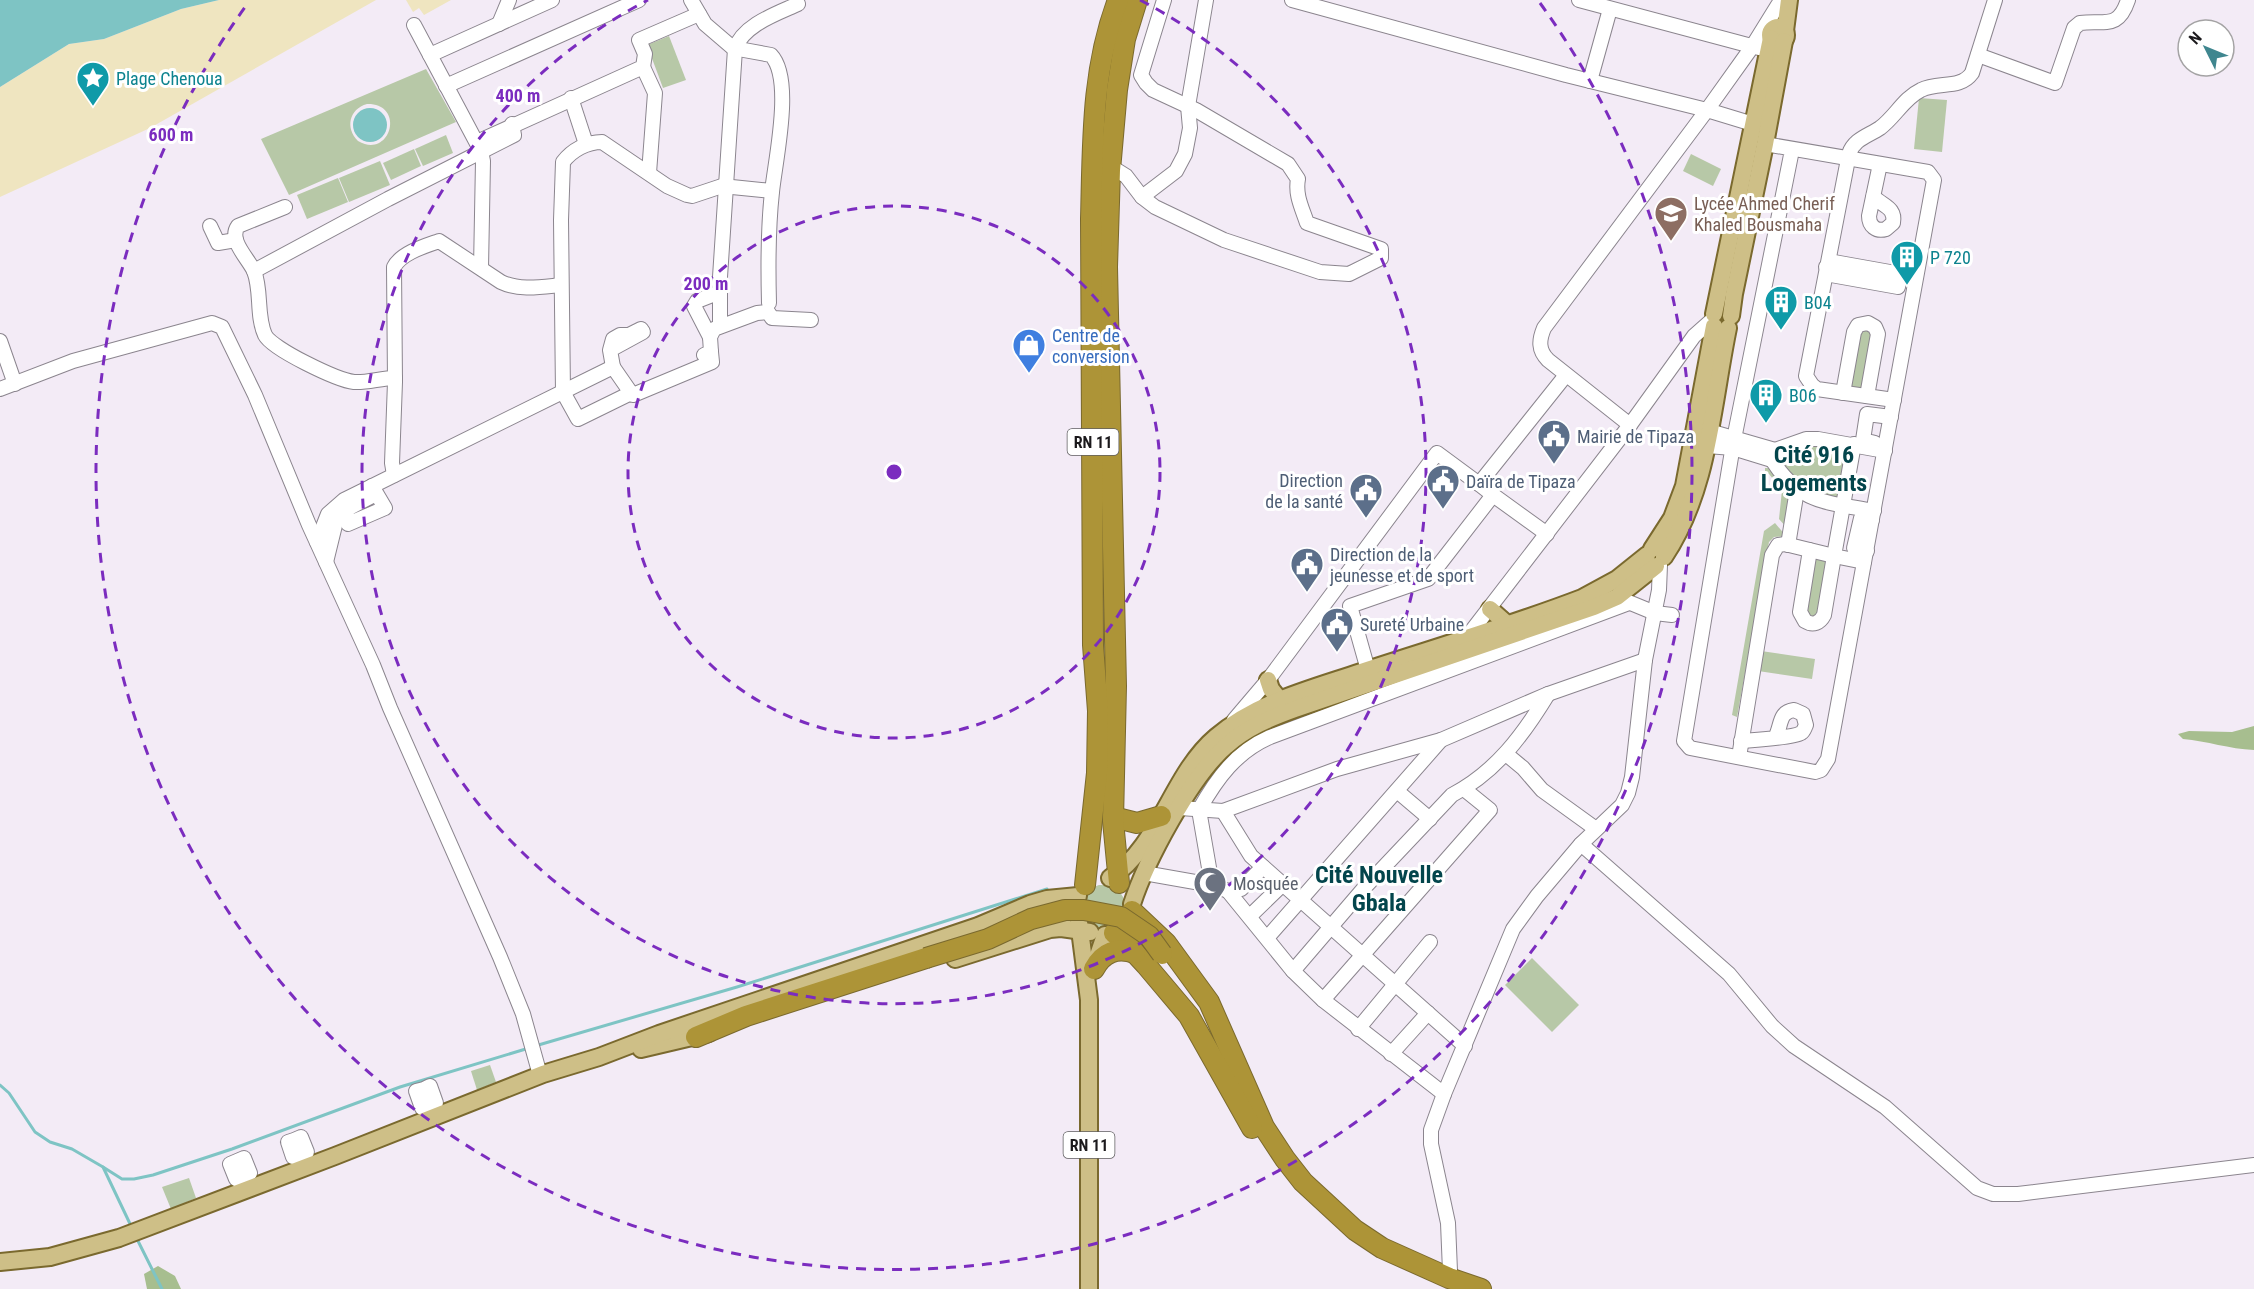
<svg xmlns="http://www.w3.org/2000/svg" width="2254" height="1289" viewBox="0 0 2254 1289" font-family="'Roboto Condensed',sans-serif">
  <rect width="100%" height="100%" fill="#f3ebf6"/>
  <g fill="#b7c8a7" fill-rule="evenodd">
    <path d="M669 36 686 80 663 88 647 45Z"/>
    <path d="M426 69 456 122 289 195 261 139ZM367 104C406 103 391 160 358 141 345 128 349 109 367 104Z"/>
    <path d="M1919 98 1947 100 1942 152 1914 149Z"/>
    <path d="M446 135 453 153 423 166 415 149Z"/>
    <path d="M414 149 421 166 391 180 383 163Z"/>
    <path d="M1691 154 1721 169 1713 186 1683 171Z"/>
    <path d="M380 161 390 185 349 202 339 178Z"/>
    <path d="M338 178 348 202 307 219 297 195Z"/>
    <path d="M1867 330 1872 333 1862 389 1850 386 1860 335 1862 332Z"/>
    <path d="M1808 444 1847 450 1839 499 1812 493 1780 469 1779 457 1781 455Z"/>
    <path d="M1765 468H1770L1792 490 1787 528 1779 519 1782 490 1769 474 1765 473Z"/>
    <path d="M1775 523 1786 536 1774 537 1769 542 1737 717 1732 715 1764 531Z"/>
    <path d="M1815 558 1828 560 1818 613 1814 617 1810 616 1806 610Z"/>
    <path d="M1761 651 1815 659 1812 679 1758 671Z"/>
    <path d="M1099 885C1117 884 1126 895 1126 912L1103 930 1095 928 1087 923 1082 898 1091 888Z"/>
    <path d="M1532 958 1579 1005 1552 1032 1505 985Z"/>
    <path d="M490 1065 496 1082 477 1090 471 1071Z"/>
    <path d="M189 1178 196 1198 171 1209 162 1187Z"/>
  </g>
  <g fill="#a7be8f">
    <path d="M2254 726V750C2229 749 2207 741 2183 739L2178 734 2189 731 2232 732Z"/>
    <path d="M158 1266 175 1276 181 1289H147L144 1274Z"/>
  </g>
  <g fill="#efe5c0">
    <path d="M219 0H376L150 128 0 197V87L69 44 104 39 181 9Z"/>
    <path d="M406 0H451L424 15 419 8 413 12Z"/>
  </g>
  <g fill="#7ec4c4">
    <path d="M0 0H219L181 9 104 39 69 44 0 87Z"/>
    <circle cx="370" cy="125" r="17"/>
  </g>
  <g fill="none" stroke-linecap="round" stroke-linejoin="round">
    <g stroke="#7ec4c4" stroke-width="3">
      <path d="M535 1046 737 987 1047 889"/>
      <path d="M0 1085 9 1093 35 1132 50 1142 72 1149 103 1167 132 1228"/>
      <path d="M103 1167 122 1179H134L153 1175 232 1149 400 1087 529 1048"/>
      <path d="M136 1237 162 1289"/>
    </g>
    <g stroke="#8b858e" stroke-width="16">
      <g id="minor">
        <path d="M691 0 705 24 733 48 771 55C794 79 775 161 772 192 768 228 768 266 769 303"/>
        <path d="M1292 0 1566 75 1707 110 1753 124"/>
        <path d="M1579 0 1759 48"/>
        <path d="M499 24 509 0"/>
        <path d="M414 25 481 151 483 161 481 268"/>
        <path d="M430 55 552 0"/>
        <path d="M1978 55 2055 83 2074 28 2080 23C2105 20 2118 30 2128 0"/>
        <path d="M643 67 655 93 649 173"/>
        <path d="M1590 81 1610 9"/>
        <path d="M446 86 639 0"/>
        <path d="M571 98 586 144"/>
        <path d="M477 142 643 67 645 54 639 40 699 14"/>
        <path d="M1765 144 1928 172 1934 180 1828 759 1821 770 1815 772 1690 748 1684 741 1734 439 1792 150"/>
        <path d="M1110 166 1126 176 1142 197 1155 207 1224 240 1320 272 1349 274 1381 258V249L1307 223C1302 208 1295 195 1298 179L1288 164 1196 110 1153 90 1146 83 1141 75 1164 0"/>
        <path d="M1873 196C1882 206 1896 207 1893 223L1886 229C1876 232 1869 226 1869 216L1880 164"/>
        <path d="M1142 197 1176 171 1185 154 1190 128 1188 106 1206 0"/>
        <path d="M285 207 238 226C228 240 248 258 254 271 262 291 256 315 265 335 272 349 337 380 354 382 367 383 381 378 395 378"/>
        <path d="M210 226 218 243 236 240"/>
        <path d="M1826 267 1832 268 1831 275 1898 287 1901 274 1834 262 1832 268"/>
        <path d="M254 271 388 199 514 135 512 124"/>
        <path d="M1712 320 1694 336 1630 425 1548 360C1538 350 1539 340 1544 328L1707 110 1752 47 1778 5"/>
        <path d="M720 326V277L735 49C743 25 776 14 798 4"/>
        <path d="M710 337 694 306 697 301 720 292"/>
        <path d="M0 341 15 384"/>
        <path d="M610 350 643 332 641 329 629 335H620L613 339 610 350 613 367"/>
        <path d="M711 352 712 362 633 395 631 393 578 419 563 392 561 220 563 162C572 150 587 142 602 142L667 186 687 195 692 196 722 186 772 191"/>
        <path d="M704 355 711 352 710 337 714 329 757 313 768 312 772 318 811 320"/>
        <path d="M0 389 73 361 212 323 222 327 255 395 309 525 373 665 390 708 500 957 523 1014 540 1075"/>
        <path d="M1843 393 1854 332 1858 325 1868 323 1875 327 1878 334 1867 396"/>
        <path d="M1894 400 1817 389 1812 385 1806 376 1849 154C1854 139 1868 136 1880 128 1895 117 1904 98 1921 90 1938 81 1960 90 1972 73L1995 0"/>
        <path d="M1709 431 1775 450"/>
        <path d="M1875 443 1863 440 1867 414 1891 417"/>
        <path d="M1854 444 1834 556 1864 562"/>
        <path d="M1707 446 1733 448 1772 460"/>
        <path d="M394 475 392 463 395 382 394 267C401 253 425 246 439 241L501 282C520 291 541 287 561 285"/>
        <path d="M372 486 385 508 348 524 344 516 349 508 374 495"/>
        <path d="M1493 495 1547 534"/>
        <path d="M1874 511C1827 502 1800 504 1772 460L1775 450 1806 439H1818L1885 451"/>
        <path d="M317 542 328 514 344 500 613 367 631 393"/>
        <path d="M1788 545 1797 490"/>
        <path d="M1867 551 1854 548 1861 518 1872 520"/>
        <path d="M326 562 336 521 343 506"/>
        <path d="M1621 599 1655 613 1672 615"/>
        <path d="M1467 637 1630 425"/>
        <path d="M1368 670 1350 606 1428 579 1493 495 1479 484"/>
        <path d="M1234 720 1268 680 1437 453 1479 484 1566 375"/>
        <path d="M1741 741C1753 740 1793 738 1801 733 1804 731 1804 729 1806 725L1803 714 1794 710C1778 712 1782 726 1775 738"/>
        <path d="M1506 754 1523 768 1542 790 1596 829"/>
        <path d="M1739 757 1772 555 1778 545 1785 544 1834 556 1824 615C1820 623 1813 626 1805 621L1800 612 1810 550"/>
        <path d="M1397 791 1430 819"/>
        <path d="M1180 808 1223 811 1337 769 1441 740 1548 694 1645 660"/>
        <path d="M1223 811 1251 856 1465 1046"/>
        <path d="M1581 844 1729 974 1772 1026 1794 1046 1885 1107 1977 1188 1993 1194H2018L2254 1165"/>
        <path d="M1144 873 1212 885 1228 891 1293 971 1323 1000 1444 1094"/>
        <path d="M1212 885 1199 810C1217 778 1236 752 1270 737L1629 603"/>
        <path d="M1228 891 1241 889 1263 867"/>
        <path d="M1250 916 1283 884"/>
        <path d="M1267 938 1441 740"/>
        <path d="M1293 971 1365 887 1452 795C1496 772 1523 735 1548 694"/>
        <path d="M1323 1000 1490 810 1464 789"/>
        <path d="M1358 1029 1430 942"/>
        <path d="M1391 1054 1428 1013"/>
        <path d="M424 1089 416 1091 422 1108 436 1103 430 1086 424 1089 434 1117"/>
        <path d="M294 1140 288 1142 293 1157 307 1152 301 1137 294 1140C298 1149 301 1158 305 1167"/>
        <path d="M237 1161 230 1164 236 1179 250 1173 244 1158 237 1161 248 1189"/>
        <path d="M1450 1271 1448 1223 1431 1144V1130L1444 1094 1513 929 1537 896 1581 844 1622 805 1628 793 1632 777 1645 660 1659 590 1660 565"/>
      </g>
    </g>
    <g stroke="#7a692e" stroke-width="20">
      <g id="major">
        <circle cx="1778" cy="35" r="8"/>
        <path d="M1785 31 1789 0"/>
        <path d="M1714 314 1771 38"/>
        <path d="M1731 316 1734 294 1765 144 1784 41"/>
        <path d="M1652 549 1672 518 1684 486 1714 326"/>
        <path d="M1664 557C1709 490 1712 405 1728 328"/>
        <path d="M1490 609 1507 624"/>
        <path d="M1268 680 1271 689 1279 699"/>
        <path d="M1110 878C1160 846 1171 775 1216 737 1257 702 1311 689 1361 672 1434 648 1509 626 1582 598L1617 579 1647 555"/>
        <path d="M1132 904C1146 861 1191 776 1226 746 1246 728 1270 718 1295 709L1594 607 1617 597 1656 566"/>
        <path d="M1079 922 1089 1000V1289"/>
        <path d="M955 959 1050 929 1061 928 1090 932"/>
        <path d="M1094 967 1105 935"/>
        <path d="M641 1049 709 1033"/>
        <path d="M0 1262 50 1257 119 1238 335 1156 543 1074 599 1057 659 1034 978 926 1030 904 1047 899 1078 896"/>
      </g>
    </g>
    <g stroke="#7a692e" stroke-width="22">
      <g id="highway">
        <path d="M1113 817 1137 823 1161 816"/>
        <path d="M1119 883 1113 821 1116 686 1107 267 1110 170 1117 90 1125 39 1137 0"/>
        <path d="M1085 885 1097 773 1098 711 1093 645 1091 219C1093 145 1091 71 1118 0"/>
        <path d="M1132 911 1166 943 1209 1002 1264 1127 1285 1159 1303 1182 1355 1230 1382 1248 1449 1278 1481 1289"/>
        <path d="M1114 933 1122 939 1146 965 1189 1016 1252 1128"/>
        <path d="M1094 969C1103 952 1117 947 1135 953"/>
        <path d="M696 1037 746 1016 926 958"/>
      </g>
    </g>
    <use href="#minor" stroke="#fff" stroke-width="14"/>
    <use href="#major" stroke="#cebf87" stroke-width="16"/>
    <use href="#highway" stroke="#ad9437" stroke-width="20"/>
    <g stroke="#7a692e" stroke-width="22" stroke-linecap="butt">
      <path id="highway-bridge" d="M926 958 988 939 1031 919 1065 910H1084L1121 917 1149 936 1162 954"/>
    </g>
    <use href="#highway-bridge" stroke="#ad9437" stroke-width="20"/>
  </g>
  <g fill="none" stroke="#7b2cbf" stroke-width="3" stroke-dasharray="10 8">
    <circle cx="894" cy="472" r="266"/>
    <path d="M1140 0A532 532 0 1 1 648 0"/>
    <path d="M1540 3A798 798 0 1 1 248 3"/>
  </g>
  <defs>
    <g id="sight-pin" transform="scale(1.725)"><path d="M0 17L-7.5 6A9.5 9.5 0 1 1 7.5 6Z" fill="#0f9aa8" stroke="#fff"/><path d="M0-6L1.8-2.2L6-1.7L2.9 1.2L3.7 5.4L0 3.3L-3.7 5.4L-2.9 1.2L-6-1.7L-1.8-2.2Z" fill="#fff"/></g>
    <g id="school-pin" transform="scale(1.725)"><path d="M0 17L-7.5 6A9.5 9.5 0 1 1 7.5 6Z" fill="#8d6e63" stroke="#fff"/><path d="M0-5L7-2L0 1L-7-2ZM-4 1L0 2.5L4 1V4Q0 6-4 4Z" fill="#fff"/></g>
    <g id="building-pin" transform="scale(1.725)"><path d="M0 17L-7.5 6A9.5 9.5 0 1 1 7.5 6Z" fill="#0f9aa8" stroke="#fff"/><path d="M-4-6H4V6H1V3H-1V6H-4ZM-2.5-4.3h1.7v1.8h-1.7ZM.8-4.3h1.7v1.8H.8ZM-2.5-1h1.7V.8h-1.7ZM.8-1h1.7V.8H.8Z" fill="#fff"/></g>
    <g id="shop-pin" transform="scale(1.725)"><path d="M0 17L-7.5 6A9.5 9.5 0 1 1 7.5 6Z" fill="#3f7fe0" stroke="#fff"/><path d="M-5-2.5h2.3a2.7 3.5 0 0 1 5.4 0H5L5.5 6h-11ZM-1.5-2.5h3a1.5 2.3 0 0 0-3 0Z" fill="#fff"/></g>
    <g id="civic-pin" transform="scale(1.725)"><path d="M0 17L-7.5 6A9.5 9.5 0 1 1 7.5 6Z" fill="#5c6f8a" stroke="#fff"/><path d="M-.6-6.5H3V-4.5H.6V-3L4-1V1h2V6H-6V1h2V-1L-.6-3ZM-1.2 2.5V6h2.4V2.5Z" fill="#fff"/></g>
    <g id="mosque-pin" transform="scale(1.725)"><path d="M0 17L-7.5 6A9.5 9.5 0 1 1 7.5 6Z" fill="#6b7280" stroke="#fff"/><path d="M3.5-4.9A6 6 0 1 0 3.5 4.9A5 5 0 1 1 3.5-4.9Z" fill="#fff"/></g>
  </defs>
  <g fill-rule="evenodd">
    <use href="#sight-pin" x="93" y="78"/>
    <use href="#school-pin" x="1671" y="213"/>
    <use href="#building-pin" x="1907" y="257"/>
    <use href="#building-pin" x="1781" y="302"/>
    <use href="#shop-pin" x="1029" y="345"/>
    <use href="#building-pin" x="1766" y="395"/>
    <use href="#civic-pin" x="1554" y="436"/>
    <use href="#civic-pin" x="1443" y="481"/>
    <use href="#civic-pin" x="1366" y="490"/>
    <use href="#civic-pin" x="1307" y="564"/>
    <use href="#civic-pin" x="1337" y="624"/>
    <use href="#mosque-pin" x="1210" y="883"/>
  </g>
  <g text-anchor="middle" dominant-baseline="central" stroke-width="6" stroke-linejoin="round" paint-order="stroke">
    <g fill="#fff" stroke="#5f5e60" stroke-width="1.5">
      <rect x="1067.5" y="429" width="51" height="26" rx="4.5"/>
      <rect x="1063.5" y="1132" width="51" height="26" rx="4.5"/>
    </g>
    <g font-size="16" font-weight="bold" fill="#1b191c">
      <text x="1093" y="442">RN 11</text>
      <text x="1089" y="1145">RN 11</text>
    </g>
    <g font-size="18" fill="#0d838f" stroke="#fff" text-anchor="start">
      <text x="116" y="78">Plage Chenoua</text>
      <text x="1930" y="257">P 720</text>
      <text x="1804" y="302">B04</text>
      <text x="1789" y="395">B06</text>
    </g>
    <g font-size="18" fill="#785e54" stroke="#fff" text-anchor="start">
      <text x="1694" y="203">Lycée Ahmed Cherif<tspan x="1694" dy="21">Khaled Bousmaha</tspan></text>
    </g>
    <g font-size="18" fill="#366cbe" stroke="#fff" text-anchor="start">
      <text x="1052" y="335">Centre de<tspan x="1052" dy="21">conversion</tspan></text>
    </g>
    <g font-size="18" fill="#4e5e75" stroke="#fff" text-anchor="start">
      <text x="1577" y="436">Mairie de Tipaza</text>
      <text x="1343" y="480" text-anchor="end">Direction<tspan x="1343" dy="21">de la santé</tspan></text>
      <text x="1466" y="481">Daïra de Tipaza</text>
      <text x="1330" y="554">Direction de la<tspan x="1330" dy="21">jeunesse et de sport</tspan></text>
      <text x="1360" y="624">Sureté Urbaine</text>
    </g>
    <g font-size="18" fill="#5b616d" stroke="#fff" text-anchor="start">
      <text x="1233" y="883">Mosquée</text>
    </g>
    <g font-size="24" font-weight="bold" fill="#03454c" stroke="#fff">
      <text x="1814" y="455">Cité 916<tspan x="1814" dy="28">Logements</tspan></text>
      <text x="1379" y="875">Cité Nouvelle<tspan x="1379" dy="28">Gbala</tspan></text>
    </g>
  </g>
  <circle cx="894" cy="472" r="9" fill="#7b2cbf" stroke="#fff" stroke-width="3"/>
  <g font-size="18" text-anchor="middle" font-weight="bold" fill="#7b2cbf" stroke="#fff" stroke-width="6" stroke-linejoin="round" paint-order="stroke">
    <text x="518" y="102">400 m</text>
    <text x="171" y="141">600 m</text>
    <text x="706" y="290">200 m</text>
  </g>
  <g transform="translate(2206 48) rotate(313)"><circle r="28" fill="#ffffff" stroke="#a4a3a4" stroke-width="1.5"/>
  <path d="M0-4.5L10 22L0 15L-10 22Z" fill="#3f868f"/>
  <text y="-9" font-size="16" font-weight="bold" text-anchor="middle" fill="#1b191c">N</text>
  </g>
</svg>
